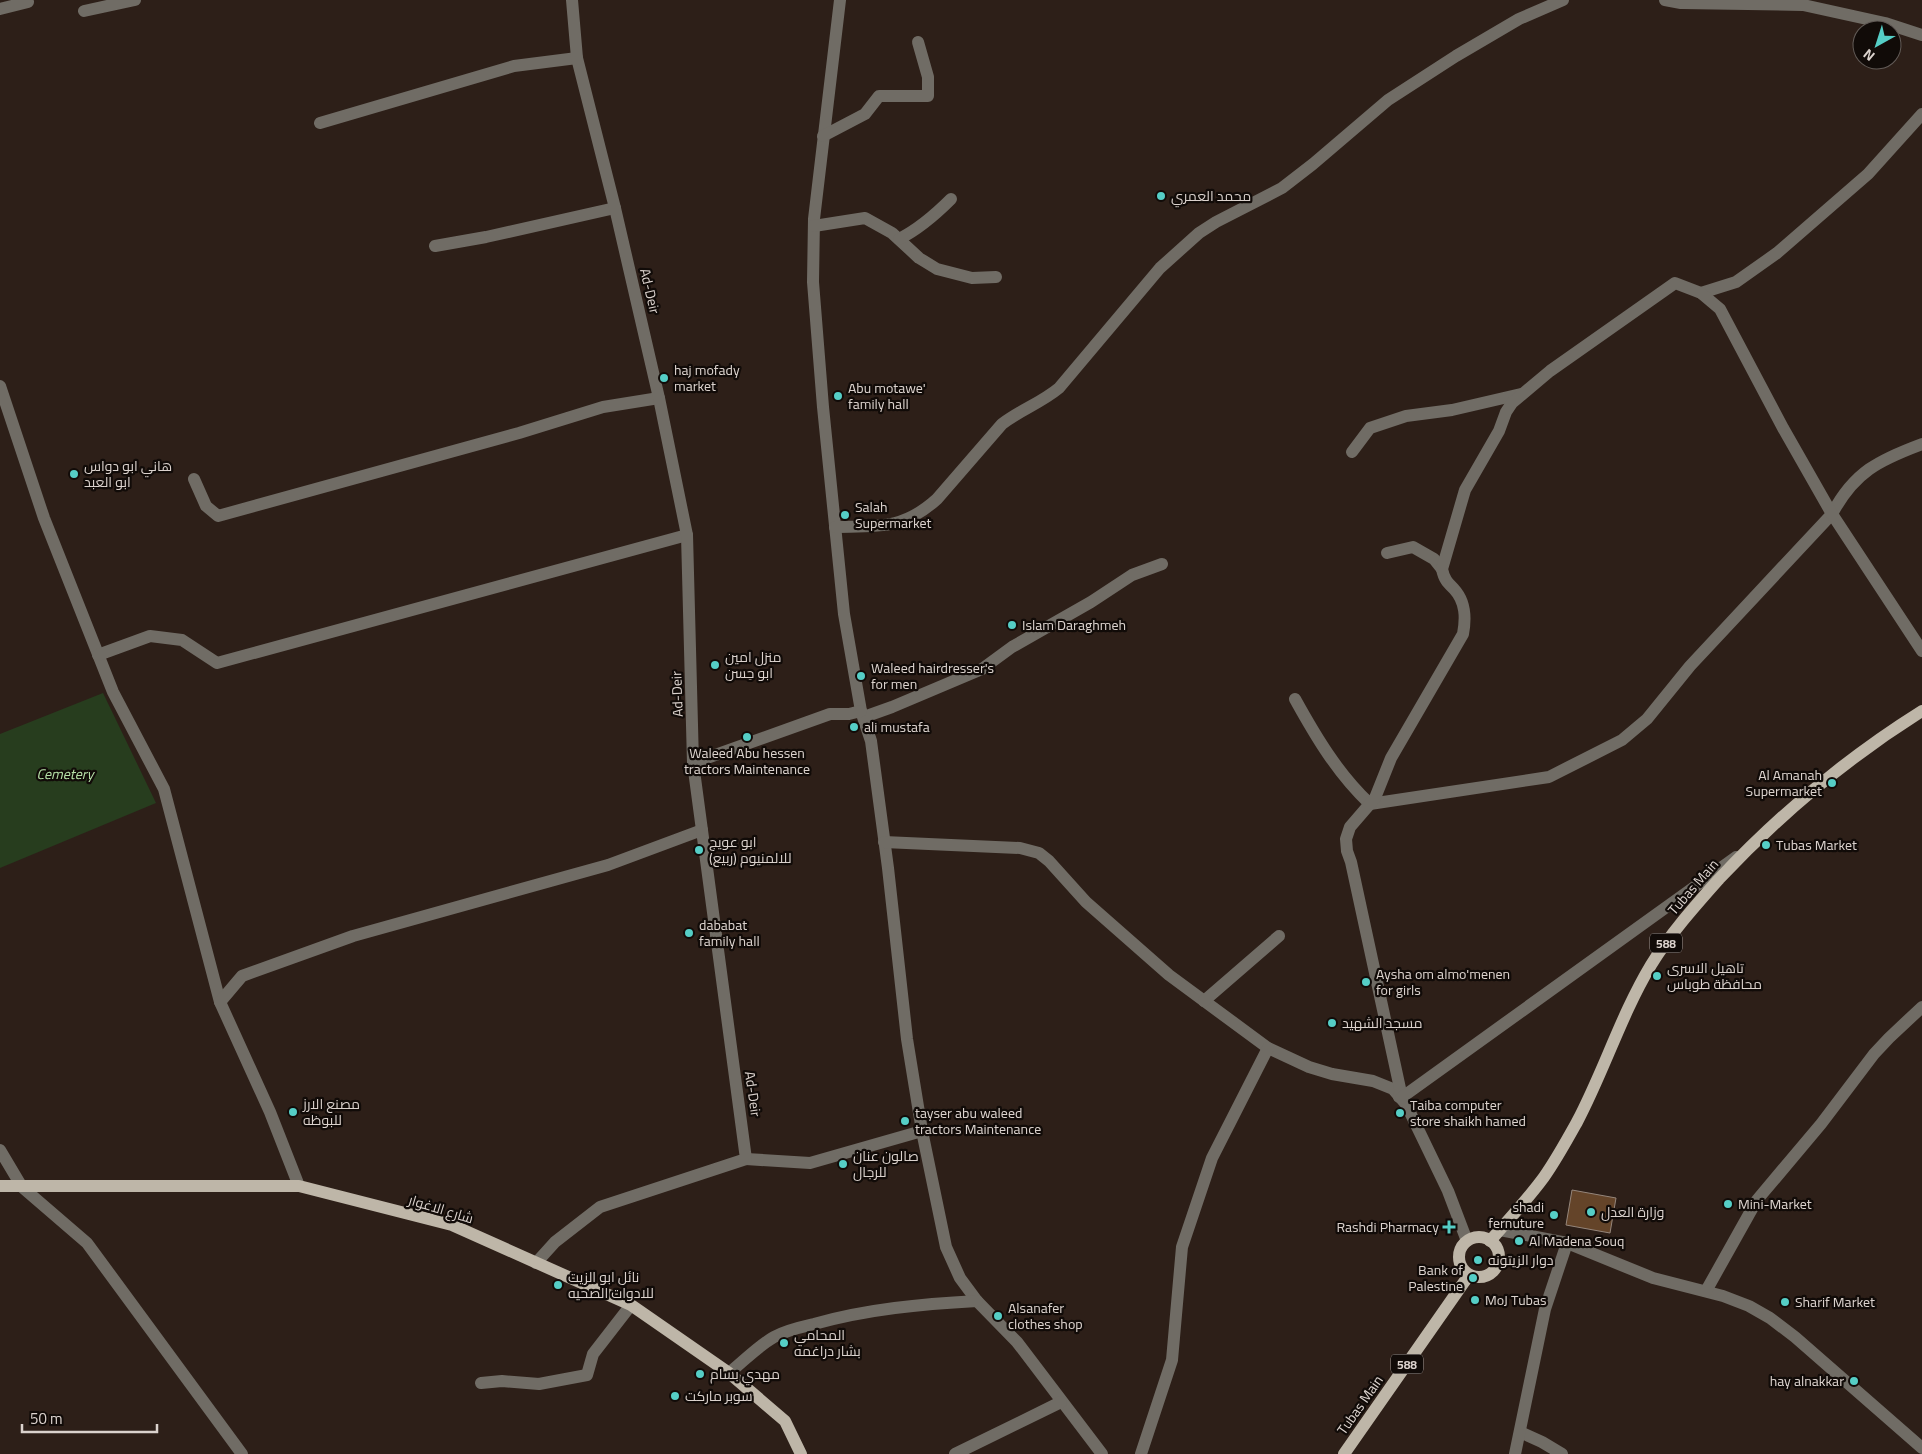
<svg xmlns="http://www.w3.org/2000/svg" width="1922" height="1454" viewBox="0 0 1922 1454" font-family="Georgia,Cairo,serif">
  <rect width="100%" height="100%" fill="#2d1f18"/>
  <path fill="#273d1e" d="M103 693 156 803 0 868V734Z"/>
  <path fill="#644429" stroke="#95867b" d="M1572 1190 1616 1198 1610 1233 1566 1225Z"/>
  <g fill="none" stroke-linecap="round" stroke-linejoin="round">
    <g stroke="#706c65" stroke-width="12">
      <path d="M840 0 814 219 813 282 823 407 844 614 861 711 871 741 888 868 907 1039 922 1131 946 1247 960 1278 977 1301 1017 1342 1102 1454"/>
      <path d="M1665 0 1681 3 1803 5 1885 23 1922 35"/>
      <path d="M0 9 28 2"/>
      <path d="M84 11 135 0"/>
      <path d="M320 123 514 66 577 58"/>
      <path d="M823 136 865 114 879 96H928V77L918 42"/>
      <path d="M814 226 865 218 892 233 919 258 937 269 972 278 996 277"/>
      <path d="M899 239C919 229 935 215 951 199"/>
      <path d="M435 246 486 237 615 208"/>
      <path d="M1701 293 1736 282 1777 253 1868 174 1922 114"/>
      <path d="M0 386 44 518 113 692 164 789 220 1002"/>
      <path d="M1352 452 1370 428 1406 416 1452 410 1521 394"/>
      <path d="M194 479 206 506 218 516 519 433 603 407 659 398"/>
      <path d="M835 527C878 526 903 530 937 499L1002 424C1020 410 1041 403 1059 388L1160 268 1199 233 1216 222 1282 188 1313 164 1388 100 1456 56 1519 19 1563 0"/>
      <path d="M1387 553 1413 547 1434 559 1442 569"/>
      <path d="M98 655 150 636 182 640 217 663 687 535"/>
      <path d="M1295 699C1316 737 1338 774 1370 804L1549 777 1622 740 1647 719 1690 666 1832 514C1854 472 1879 460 1922 444"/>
      <path d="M864 717 892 707 982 669 1012 647 1091 602 1132 575 1162 564"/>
      <path d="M693 763 830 714H849L861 711"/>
      <path d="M884 842 1020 848 1039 853 1049 861 1086 902 1169 975 1268 1048 1309 1067 1332 1074 1373 1081 1393 1089 1406 1104 1448 1191 1467 1241"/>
      <path d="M1204 1001 1279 936"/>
      <path d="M1399 1097 1401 1093 1351 862 1347 851 1346 839 1350 827 1375 798 1391 758 1463 634C1466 618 1466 602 1454 589 1447 582 1444 579 1442 569L1465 490 1499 431 1506 412 1512 403 1550 371 1675 283 1701 293 1720 309 1783 428 1832 514 1922 651"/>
      <path d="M1401 1098 1736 857"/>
      <path d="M0 1150 22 1187 87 1243 242 1454"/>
      <path d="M746 1159 810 1163 922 1131"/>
      <path d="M299 1186 270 1112 220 1002 242 976 353 936 608 865 702 830"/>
      <path d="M1500 1230 1567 1243 1653 1278 1723 1296 1749 1306 1770 1318 1795 1337 1922 1448"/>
      <path d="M536 1263 555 1242 600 1207 746 1159 693 763 687 535 659 398 615 208 577 58 572 0"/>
      <path d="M1706 1291 1757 1200 1821 1124 1874 1054 1889 1038 1922 1007"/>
      <path d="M729 1373C744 1361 758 1346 774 1337 786 1330 801 1327 814 1324 867 1309 922 1304 977 1301"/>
      <path d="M481 1383 502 1381 539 1384 587 1375 593 1354 631 1305"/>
      <path d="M1520 1432 1542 1442 1562 1454"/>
      <path d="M955 1454 1061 1402"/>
      <path d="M1141 1454 1172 1360 1182 1247 1212 1158 1268 1048"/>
      <path d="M1515 1454 1545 1309 1567 1243"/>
    </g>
    <g stroke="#beb6a8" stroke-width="12">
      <path d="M0 1186H299L452 1225 631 1305 729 1373 785 1421 801 1454"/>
      <circle cx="1479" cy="1257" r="20"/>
      <path d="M1490 1241C1508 1220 1528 1199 1544 1177 1556 1160 1567 1140 1577 1122 1604 1071 1621 1015 1651 965 1670 934 1695 906 1719 879 1780 814 1847 758 1922 711"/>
      <path d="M1344 1454 1469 1275"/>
    </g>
  </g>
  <g fill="#55cec6" stroke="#110b08" stroke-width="2">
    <circle cx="1161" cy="196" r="5"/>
    <circle cx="664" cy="378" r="5"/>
    <circle cx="838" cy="396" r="5"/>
    <circle cx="74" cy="474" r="5"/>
    <circle cx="845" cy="515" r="5"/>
    <circle cx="1012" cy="625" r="5"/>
    <circle cx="715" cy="665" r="5"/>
    <circle cx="861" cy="676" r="5"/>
    <circle cx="854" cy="727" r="5"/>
    <circle cx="747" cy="737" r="5"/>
    <circle cx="1832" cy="783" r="5"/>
    <circle cx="1766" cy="845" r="5"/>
    <circle cx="699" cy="850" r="5"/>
    <circle cx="689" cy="933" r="5"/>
    <circle cx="1657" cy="976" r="5"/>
    <circle cx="1366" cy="982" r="5"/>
    <circle cx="1332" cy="1023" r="5"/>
    <circle cx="293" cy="1112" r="5"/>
    <circle cx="1400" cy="1113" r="5"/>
    <circle cx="905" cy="1121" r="5"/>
    <circle cx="843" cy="1164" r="5"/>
    <circle cx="1728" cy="1204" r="5"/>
    <circle cx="1591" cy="1212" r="5"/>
    <circle cx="1554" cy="1215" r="5"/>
    <path d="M1446.5 1219.5h5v5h5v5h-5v5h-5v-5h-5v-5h5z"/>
    <circle cx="1519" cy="1241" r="5"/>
    <circle cx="1478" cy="1260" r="5"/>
    <circle cx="1473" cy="1278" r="5"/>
    <circle cx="558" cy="1285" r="5"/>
    <circle cx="1475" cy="1300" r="5"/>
    <circle cx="1785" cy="1302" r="5"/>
    <circle cx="998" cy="1316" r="5"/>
    <circle cx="784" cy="1343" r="5"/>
    <circle cx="700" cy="1374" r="5"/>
    <circle cx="1854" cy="1381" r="5"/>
    <circle cx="675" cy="1396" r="5"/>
  </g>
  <g text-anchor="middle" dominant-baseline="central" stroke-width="4.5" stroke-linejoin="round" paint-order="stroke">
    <g fill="#110b08" stroke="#9e9692" stroke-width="1">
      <rect x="1650" y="933.5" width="32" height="19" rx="4"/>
      <rect x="1391" y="1354.5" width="32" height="19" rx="4"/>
    </g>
    <g font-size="12" font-weight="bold" fill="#dbd2cd">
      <text x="1666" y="943">588</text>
      <text x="1407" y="1364">588</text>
    </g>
    <g font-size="14" fill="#dbd2cd" stroke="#110b08" text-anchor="start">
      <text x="1171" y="196">محمد العمري</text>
      <text x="674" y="370">haj mofady<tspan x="674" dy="16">market</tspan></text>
      <text x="848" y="388">Abu motawe'<tspan x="848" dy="16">family hall</tspan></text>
      <text x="84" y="466">هاني ابو دواس<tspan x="84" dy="16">ابو العبد</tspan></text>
      <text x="855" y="507">Salah<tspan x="855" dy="16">Supermarket</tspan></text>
      <text x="1022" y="625">Islam Daraghmeh</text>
      <text x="725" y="657">منزل امين<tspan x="725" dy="16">ابو حِسن</tspan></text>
      <text x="871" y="668">Waleed hairdresser's<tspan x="871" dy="16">for men</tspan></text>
      <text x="864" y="727">ali mustafa</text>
      <text x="747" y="753" text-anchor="middle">Waleed Abu hessen<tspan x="747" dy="16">tractors Maintenance</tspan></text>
      <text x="1822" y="775" text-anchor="end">Al Amanah<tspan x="1822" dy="16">Supermarket</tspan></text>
      <text x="709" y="842">ابو عويج<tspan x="709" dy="16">للالمنيوم (ربيع)</tspan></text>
      <text x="1776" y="845">Tubas Market</text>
      <text x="699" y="925">dababat<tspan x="699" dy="16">family hall</tspan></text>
      <text x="1667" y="968">تاهيل الاسرى<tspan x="1667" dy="16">محافظة طوباس</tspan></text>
      <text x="1376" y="974">Aysha om almo'menen<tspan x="1376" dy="16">for girls</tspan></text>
      <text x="1342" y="1023">مسجد الشهيد</text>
      <text x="303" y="1104">مصنع الارز<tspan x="303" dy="16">للبوظه</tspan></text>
      <text x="1410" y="1105">Taiba computer<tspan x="1410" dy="16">store shaikh hamed</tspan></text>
      <text x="915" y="1113">tayser abu waleed<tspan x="915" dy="16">tractors Maintenance</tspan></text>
      <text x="853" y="1156">صالون عنان<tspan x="853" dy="16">للرجال</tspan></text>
      <text x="1738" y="1204">Mini-Market</text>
      <text x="1544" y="1207" text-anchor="end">shadi<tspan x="1544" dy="16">fernuture</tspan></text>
      <text x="1601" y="1212">وزارة العدل</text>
      <text x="1439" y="1227" text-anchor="end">Rashdi Pharmacy</text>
      <text x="1529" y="1241">Al Madena Souq</text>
      <text x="1488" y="1260">دوار الزيتونه</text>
      <text x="1463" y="1270" text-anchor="end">Bank of<tspan x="1463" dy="16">Palestine</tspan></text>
      <text x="568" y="1277">نائل ابو الزيت<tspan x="568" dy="16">للادوات الصحيه</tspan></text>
      <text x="1485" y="1300">MoJ Tubas</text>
      <text x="1795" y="1302">Sharif Market</text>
      <text x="1008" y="1308">Alsanafer<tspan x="1008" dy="16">clothes shop</tspan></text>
      <text x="794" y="1335">المحامي<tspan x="794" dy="16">بشار دراغمه</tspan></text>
      <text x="710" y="1374">مهدي بسام</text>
      <text x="1844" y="1381" text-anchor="end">hay alnakkar</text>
      <text x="685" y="1396">سوبر ماركت</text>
    </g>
    <g font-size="14" fill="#dbd2cd" stroke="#110b08">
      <text transform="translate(650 291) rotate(77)">Ad-Deir</text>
      <text transform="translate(677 694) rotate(-92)">Ad-Deir</text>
      <text transform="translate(1693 887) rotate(-49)">Tubas Main</text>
      <text transform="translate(753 1094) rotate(82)">Ad-Deir</text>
      <text transform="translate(441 1209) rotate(17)">شارع الاغوار</text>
      <text transform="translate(1360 1405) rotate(-55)">Tubas Main</text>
    </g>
    <g font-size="14" font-style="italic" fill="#b6e0a7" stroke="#110b08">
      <text x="65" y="774">Cemetery</text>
    </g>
  </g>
  <g transform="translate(1877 45) rotate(219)"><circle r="24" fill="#110b08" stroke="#625b57"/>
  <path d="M0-4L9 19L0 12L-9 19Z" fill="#55cec6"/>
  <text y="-8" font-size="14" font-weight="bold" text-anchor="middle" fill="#dbd2cd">N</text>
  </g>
  <path d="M22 1424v8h135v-8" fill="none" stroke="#dbd2cd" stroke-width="2.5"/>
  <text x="30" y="1424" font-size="15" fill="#dbd2cd" stroke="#110b08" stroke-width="4" paint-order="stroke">50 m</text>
</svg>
